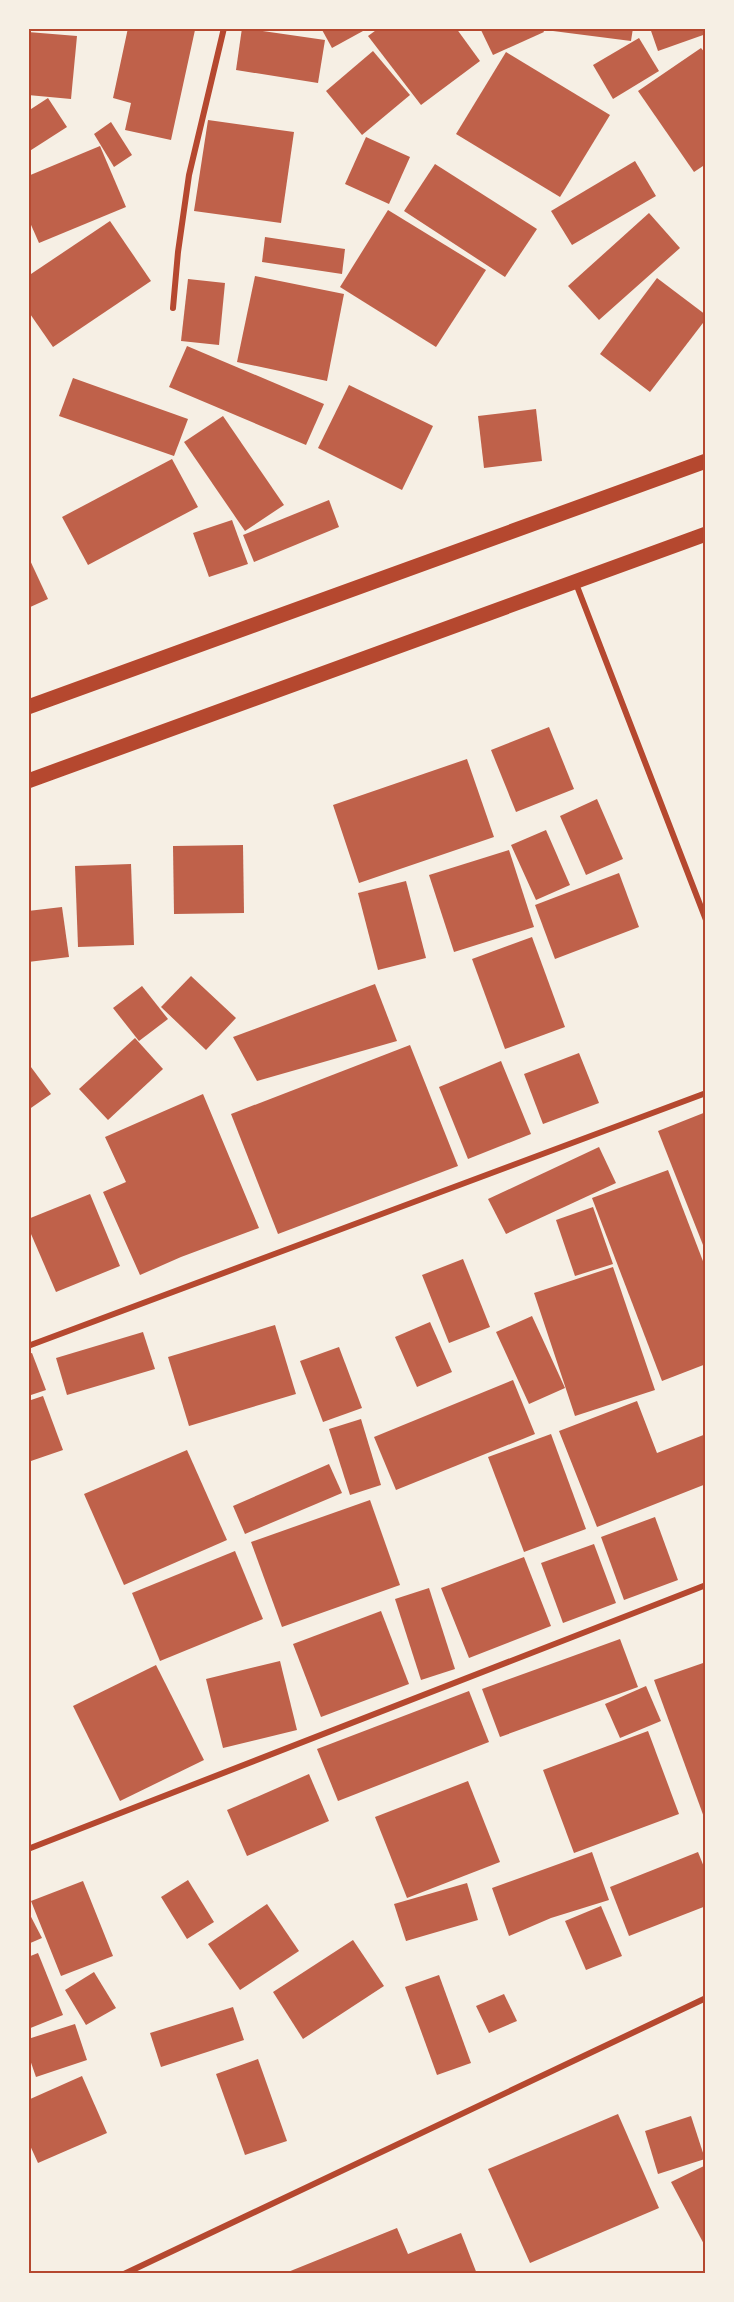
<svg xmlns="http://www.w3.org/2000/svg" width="734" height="2302" viewBox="0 0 734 2302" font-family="'Work Sans',sans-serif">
  <rect width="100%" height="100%" fill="#f6efe4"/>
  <g fill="#bf614a">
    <path d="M128 28 195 30 171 140 125 130 131 103 113 98Z"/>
    <path d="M242 28 325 40 318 83 236 70Z"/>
    <path d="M321 28H362L363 31 332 48Z"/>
    <path d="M379 28H456L480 61 421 105 368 36Z"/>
    <path d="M480 28H542L544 32 493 55Z"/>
    <path d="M554 28H633L631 41 553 31Z"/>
    <path d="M650 28H706V34L658 51Z"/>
    <path d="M28 32 77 36 71 99 28 95Z"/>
    <path d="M639 38 659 71 613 99 593 65Z"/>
    <path d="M701 48 706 54V164L694 172 638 91Z"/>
    <path d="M373 51 410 95 362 135 326 91Z"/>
    <path d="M506 52 610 115 560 197 456 134Z"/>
    <path d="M48 98 67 127 28 152V111Z"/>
    <path d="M208 120 294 132 281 223 194 211Z"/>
    <path d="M111 122 132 155 114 167 94 134Z"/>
    <path d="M366 137 410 157 389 204 345 184Z"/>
    <path d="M100 146 126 207 39 243 28 218V176Z"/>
    <path d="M635 161 656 196 572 245 551 211Z"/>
    <path d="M435 164 537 229 505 277 404 211Z"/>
    <path d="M388 210 486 270 436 347 340 287Z"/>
    <path d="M649 213 680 248 599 320 568 286Z"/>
    <path d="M110 221 151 281 53 347 28 311V276Z"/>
    <path d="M265 237 345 249 342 274 262 262Z"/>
    <path d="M255 276 344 294 327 381 237 362Z"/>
    <path d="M657 278 706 315V319L650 392 600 354Z"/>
    <path d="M188 279 225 283 219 345 181 341Z"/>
    <path d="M187 346 324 404 306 445 169 387Z"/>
    <path d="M73 378 188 419 174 456 59 416Z"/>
    <path d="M349 385 433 426 402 490 318 448Z"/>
    <path d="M536 409 542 461 484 468 478 416Z"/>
    <path d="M223 416 284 505 245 531 184 442Z"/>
    <path d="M172 459 198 507 88 565 62 517Z"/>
    <path d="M329 500 339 527 254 562 243 535Z"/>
    <path d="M232 520 248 564 209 577 193 533Z"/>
    <path d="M28 556 48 599 28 608Z"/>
    <path d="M549 727 574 789 516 812 491 750Z"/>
    <path d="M467 759 494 837 359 883 333 805Z"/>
    <path d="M597 799 623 859 586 875 560 816Z"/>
    <path d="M546 830 570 885 536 900 511 845Z"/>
    <path d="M243 845 244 913 174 914 173 846Z"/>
    <path d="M509 850 534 927 454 952 429 875Z"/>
    <path d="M131 864 134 945 78 947 75 866Z"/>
    <path d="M619 873 639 927 555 959 535 905Z"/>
    <path d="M406 881 426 958 378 970 358 893Z"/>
    <path d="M62 907 69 957 28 962V911Z"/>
    <path d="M532 937 565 1027 505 1049 472 959Z"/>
    <path d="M191 976 236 1018 206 1050 161 1007Z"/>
    <path d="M375 984 397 1041 257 1081 233 1037Z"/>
    <path d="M142 986 168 1019 139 1041 113 1008Z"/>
    <path d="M135 1038 163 1069 108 1120 79 1089Z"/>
    <path d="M410 1045 458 1166 278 1234 231 1114Z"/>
    <path d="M579 1053 599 1103 543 1124 524 1074Z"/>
    <path d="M501 1061 531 1134 468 1159 439 1087Z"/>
    <path d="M28 1063 51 1094 28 1110Z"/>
    <path d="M203 1094 259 1228 181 1257 140 1275 103 1192 126 1182 105 1137Z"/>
    <path d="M706 1112V1250H705L658 1131Z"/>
    <path d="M599 1147 616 1183 506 1234 488 1199Z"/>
    <path d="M668 1170 706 1269V1364L662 1381 592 1198Z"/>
    <path d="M90 1194 120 1266 56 1292 28 1227V1219Z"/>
    <path d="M593 1207 613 1264 575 1276 556 1220Z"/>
    <path d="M463 1259 490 1327 449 1343 422 1275Z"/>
    <path d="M613 1267 655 1390 575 1416 534 1293Z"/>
    <path d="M532 1316 565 1388 529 1404 496 1332Z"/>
    <path d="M430 1322 452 1372 417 1387 395 1337Z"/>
    <path d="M275 1325 296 1394 189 1426 168 1357Z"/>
    <path d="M143 1332 155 1369 67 1395 56 1358Z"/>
    <path d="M339 1347 362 1408 323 1422 300 1361Z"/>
    <path d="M32 1353 46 1390 28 1396V1354Z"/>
    <path d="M513 1380 535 1434 396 1490 374 1437Z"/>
    <path d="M43 1396 63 1450 28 1462V1401Z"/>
    <path d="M637 1401 657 1453 706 1434V1484L597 1527 559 1431Z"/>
    <path d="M361 1419 381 1485 350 1495 329 1429Z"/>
    <path d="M551 1434 586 1529 524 1552 488 1457Z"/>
    <path d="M187 1450 227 1540 124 1585 84 1494Z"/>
    <path d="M329 1464 342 1493 245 1534 233 1506Z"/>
    <path d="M370 1500 400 1585 282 1627 251 1542Z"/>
    <path d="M655 1517 678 1580 624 1600 601 1537Z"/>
    <path d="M594 1544 616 1603 563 1623 541 1563Z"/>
    <path d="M235 1551 263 1619 160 1661 132 1593Z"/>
    <path d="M524 1557 551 1626 469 1658 441 1588Z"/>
    <path d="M429 1588 455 1669 421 1680 395 1599Z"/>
    <path d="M381 1611 409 1684 321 1717 293 1644Z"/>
    <path d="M620 1639 638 1687 500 1737 482 1689Z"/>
    <path d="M280 1661 297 1730 223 1748 206 1679Z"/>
    <path d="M706 1662V1820H705L654 1680Z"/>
    <path d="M156 1665 204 1760 120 1801 73 1706Z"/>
    <path d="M646 1686 661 1721 620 1738 605 1704Z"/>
    <path d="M469 1691 489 1742 338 1801 317 1749Z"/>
    <path d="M648 1731 679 1814 574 1853 543 1770Z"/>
    <path d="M309 1774 329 1821 247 1856 227 1810Z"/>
    <path d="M468 1781 500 1862 407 1898 375 1817Z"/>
    <path d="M592 1852 609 1900 551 1918 509 1936 492 1888Z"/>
    <path d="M698 1852 706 1872V1906L629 1936 610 1887Z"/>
    <path d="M188 1880 214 1922 187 1939 161 1897Z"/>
    <path d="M83 1881 113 1956 61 1976 31 1901Z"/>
    <path d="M467 1883 478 1920 406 1941 394 1904Z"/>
    <path d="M267 1904 299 1951 240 1990 208 1944Z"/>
    <path d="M601 1906 622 1956 586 1970 565 1921Z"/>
    <path d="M28 1911 42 1938 28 1944Z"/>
    <path d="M353 1940 384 1986 303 2039 273 1992Z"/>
    <path d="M38 1953 63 2015 28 2029V1957Z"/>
    <path d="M94 1972 116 2008 86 2025 65 1990Z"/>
    <path d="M439 1975 471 2063 437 2075 405 1987Z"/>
    <path d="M504 1994 517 2021 489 2033 476 2006Z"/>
    <path d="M233 2007 244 2040 161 2067 150 2033Z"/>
    <path d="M75 2024 87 2060 36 2077 28 2054V2039Z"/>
    <path d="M258 2059 287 2141 245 2155 216 2074Z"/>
    <path d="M82 2076 107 2133 38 2163 28 2141V2100Z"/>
    <path d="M618 2114 659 2208 530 2263 488 2169Z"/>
    <path d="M691 2116 705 2159 658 2174 645 2131Z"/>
    <path d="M706 2165V2248L671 2182Z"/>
    <path d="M397 2228 408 2254 461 2233 477 2274H283Z"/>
  </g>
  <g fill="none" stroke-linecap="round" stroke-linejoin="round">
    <g stroke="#b5482f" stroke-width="6">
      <path d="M173 308 178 252 189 175 224 28"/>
      <path d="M575 581 706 920"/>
      <path d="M28 1346 706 1093"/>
      <path d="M28 1849 706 1585"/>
      <path d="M124 2274 706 1998"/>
    </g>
    <g stroke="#b5482f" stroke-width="15">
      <path d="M28 707 706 461"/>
      <path d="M28 781 706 534"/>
    </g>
  </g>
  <rect width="734" height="2302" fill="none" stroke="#f6efe4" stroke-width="60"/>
  <rect x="30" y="30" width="674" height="2242" fill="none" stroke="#b5482f" stroke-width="2"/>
</svg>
